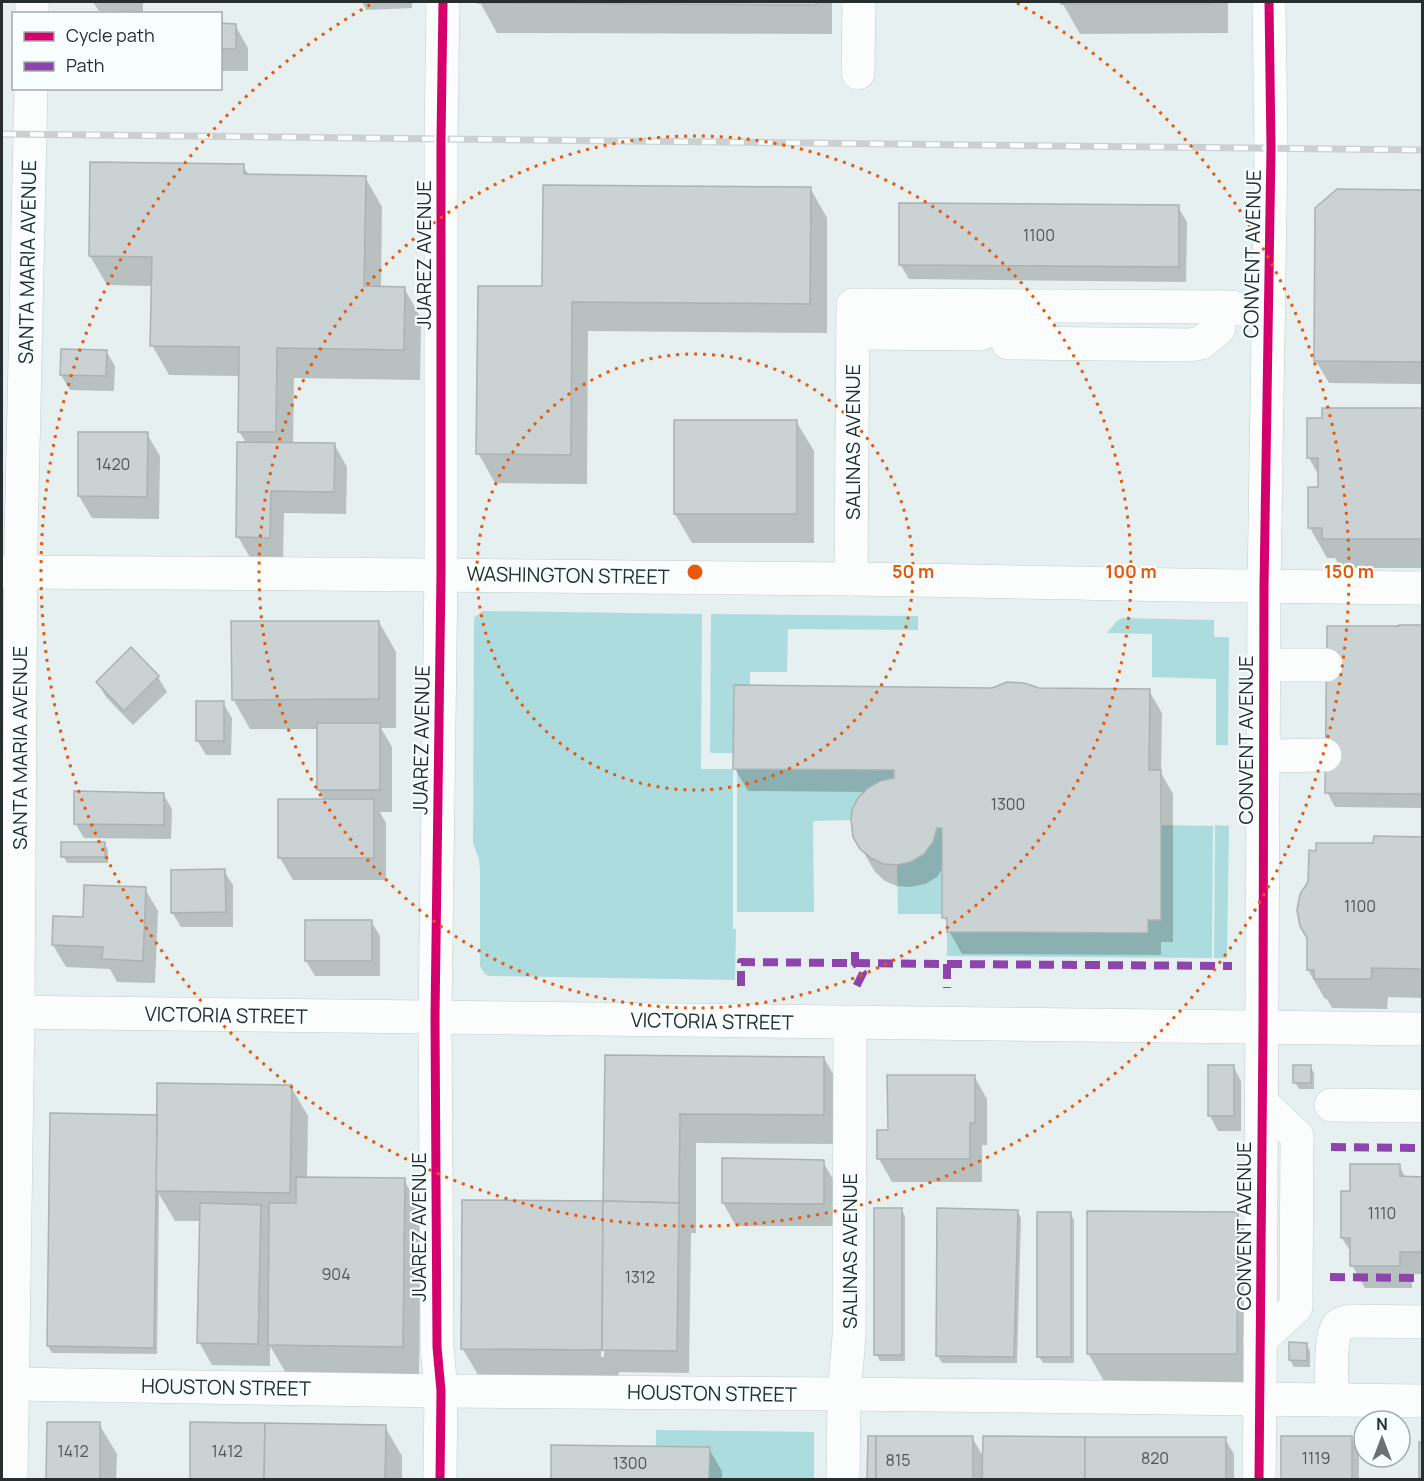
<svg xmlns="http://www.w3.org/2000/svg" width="1424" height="1481" viewBox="0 0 1424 1481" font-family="Manrope,sans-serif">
  <rect width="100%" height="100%" fill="#e6f0f1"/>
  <g fill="#addcde">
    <path d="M482 611 702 614 701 769H733V929H736L735 980 489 976 485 974 480 966V870L479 859 473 843 474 618Z"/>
    <path d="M711 614 918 616V630L788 629 787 672H750V686L734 685 733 753H710Z"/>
    <path d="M1122 618 1214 620V637H1229L1228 745H1216V679L1152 677V634L1107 633 1117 621Z"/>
    <path d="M737 769 894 770V778C864 784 860 793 851 820L813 821 814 912H737Z"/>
    <path d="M1161 825 1213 826 1212 958 947 956V932L1148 933V920Z"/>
    <path d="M1215 825 1229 826 1227 958H1214Z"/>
    <path d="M937 828H942V914H898L897 865C922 859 929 853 937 828Z"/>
    <path d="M656 1430 814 1432V1479H709L710 1447H656Z"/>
  </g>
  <g fill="#0003" fill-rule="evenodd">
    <path d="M93 2H143V12L99 11Z"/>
    <path d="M362 2H412V8L366 10Z"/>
    <path d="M480 2H832V34L497 33Z"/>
    <path d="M1063 2H1228V33L1080 34 1063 4Z"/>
    <path d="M220 25H235L248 48V71H220Z"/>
    <path d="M243 166 249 175 365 177 382 207 381 288H404L421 318 420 380 294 378 293 444H334L347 467 346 514 284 513 283 560 251 559 238 537 246 443 239 431 240 376 169 375 152 345 153 286 107 285 90 256Z"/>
    <path d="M810 188 827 218V333L588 331 587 484 495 483 478 453 544 288Z"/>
    <path d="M1337 191 1422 192V384L1329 383 1316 361Z"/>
    <path d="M1178 207 1187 222 1186 282 909 279 900 264Z"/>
    <path d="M106 351 115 366 114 391 70 390 61 375Z"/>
    <path d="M1324 410H1422V568H1341L1335 558H1327L1310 528V489H1319V476L1309 458V420H1324Z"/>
    <path d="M796 421 814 451V543H692L675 514Z"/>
    <path d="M147 434 160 456 159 519 92 518 79 496Z"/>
    <path d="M379 622 396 652V728H381L392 747V812H380L386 823V880H293L280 858 324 801 318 789V729H250L233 699Z"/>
    <path d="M1401 626H1422V808L1335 807 1327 792Z"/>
    <path d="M131 649 158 677 167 692 133 725 106 697 97 682Z"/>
    <path d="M1039 690 1149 691 1162 713 1161 773 1173 794V942H1161V955L962 954 949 931V926L944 917V866L937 877 925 884 910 887 897 886 885 881 875 872 855 837 866 792 748 791 735 769Z"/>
    <path d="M223 703 232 718 231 755H206L197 740Z"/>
    <path d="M163 794 172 809 171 839 84 838 75 823Z"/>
    <path d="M1375 838 1422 839V998L1388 997 1387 1009 1332 1008 1327 999H1325L1308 970 1375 845Z"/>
    <path d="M104 843 108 850V863H67L63 856Z"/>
    <path d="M224 871 233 885V927H181L172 912Z"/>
    <path d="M145 889 158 911 155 983 117 982 110 969 66 967 53 945 84 919Z"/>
    <path d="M371 921 380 936V976H315L306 961Z"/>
    <path d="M606 1056 824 1058 841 1088V1144L696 1143V1233H691L689 1373 619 1372 618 1380 480 1378 462 1348 605 1206ZM602 1225H605L604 1357H601Z"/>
    <path d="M1210 1066H1233L1241 1081V1131H1218L1210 1116Z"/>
    <path d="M1310 1066 1314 1073V1089H1299L1295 1082Z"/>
    <path d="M974 1076 987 1099V1145H982V1182H892L879 1159V1132H889Z"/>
    <path d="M291 1087 308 1116 307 1178 404 1180 421 1210 419 1376 287 1375 270 1346V1366L212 1365 199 1342 201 1221H175L159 1194 157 1354 52 1353 48 1346 158 1117Z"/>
    <path d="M724 1160 823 1162 836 1184V1226H736L723 1203Z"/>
    <path d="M1399 1166 1406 1178H1422V1274H1412V1288H1365L1352 1265V1254L1342 1238 1352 1193Z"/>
    <path d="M901 1209 905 1216V1361H880L876 1354Z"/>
    <path d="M1017 1211 1021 1218 1017 1363H942L938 1356Z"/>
    <path d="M1070 1213 1074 1220V1363H1043L1039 1356Z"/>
    <path d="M1237 1213 1254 1243 1253 1383H1105L1088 1353Z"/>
    <path d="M1306 1344 1310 1351V1367H1294L1290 1360Z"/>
    <path d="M99 1424 117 1454 116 1480H47Z"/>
    <path d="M385 1427 402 1456V1480H191Z"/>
    <path d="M972 1437 984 1458 1225 1439 1234 1454V1480H869Z"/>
    <path d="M1351 1437 1359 1452V1480H1283Z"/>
    <rect x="1420" y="1443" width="2" height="37"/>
    <path d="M709 1449 722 1471V1480H553Z"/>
  </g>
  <g fill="#cad2d3" stroke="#abb2b3" stroke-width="1.5">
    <path d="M478 2H816V5L478 3Z"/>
    <rect x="1061" y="2" width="151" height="2"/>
    <path d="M220 23 236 24V49H220Z"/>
    <path d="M90 162 244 164V174L366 176 364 286 405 287 404 350 277 348 276 432H238L239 347 150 346 152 257 89 256Z"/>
    <path d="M543 185 811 187 810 304 572 302 571 455 476 454 478 286H542Z"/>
    <path d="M1337 189 1422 190V362L1314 361 1315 208Z"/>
    <path d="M899 203 1179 205V267L899 265Z"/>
    <path d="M61 349 107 350 106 376 60 375Z"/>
    <path d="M1322 408H1422V539H1322V528H1308V487H1318V458H1307V418H1322Z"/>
    <rect x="674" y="420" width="123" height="94"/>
    <path d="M78 432H148L147 497 78 496Z"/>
    <path d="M237 442 335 443 334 492 271 491 270 538 236 537Z"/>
    <path d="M231 621H379V699L232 700Z"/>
    <path d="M1399 625H1422V794L1325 793 1327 626H1399Z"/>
    <path d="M131 647 159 676 124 711 96 682Z"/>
    <path d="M1007 682 1024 683 1039 688 1150 689 1149 770H1161V920H1148V933L947 932V918H942V828H937L933 842 924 854 911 862 897 865 883 864 871 858 860 849 853 837 851 820 852 810 858 798 868 788 880 781 894 778V770L733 769 734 685 992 688Z"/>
    <rect x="196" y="701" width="28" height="40"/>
    <rect x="317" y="723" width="63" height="67"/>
    <path d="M74 791 164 793V825L74 824Z"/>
    <rect x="278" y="799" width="96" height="59"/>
    <path d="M1374 836 1422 837V969L1372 968 1371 979H1314V970H1307V938L1300 926 1297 910 1300 894 1308 882 1309 850 1316 851V843H1373Z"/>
    <rect x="61" y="842" width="44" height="15"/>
    <path d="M225 869 226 912 171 913V870Z"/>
    <path d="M84 885 146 887 143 961 102 959 103 947 52 945 53 916 83 917Z"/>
    <rect x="305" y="920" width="67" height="41"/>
    <path d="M605 1055 824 1057V1115L680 1114 679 1203 603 1201Z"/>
    <rect x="1208" y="1065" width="26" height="51"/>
    <rect x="1293" y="1065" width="18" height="18"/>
    <path d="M887 1075H975V1123H970V1159H877V1130H888Z"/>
    <path d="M157 1083 292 1085 290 1193 156 1191Z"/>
    <path d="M50 1113 157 1115 154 1348 47 1346Z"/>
    <path d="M722 1158 824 1160V1204L722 1203Z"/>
    <path d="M1350 1164H1400V1176L1422 1177V1252H1400V1266H1350V1238H1341V1191H1350Z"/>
    <path d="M296 1177 405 1178 403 1347 268 1345 269 1203H296Z"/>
    <path d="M462 1200 603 1201 602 1350 461 1349Z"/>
    <path d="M603 1201 679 1203 677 1351 602 1350Z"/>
    <path d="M200 1203 261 1205 258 1344 197 1343Z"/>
    <rect x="874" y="1208" width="28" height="147"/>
    <path d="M937 1208 1018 1210 1014 1357 936 1356Z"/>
    <path d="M1087 1211 1238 1212 1237 1354H1087Z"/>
    <rect x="1037" y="1212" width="34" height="145"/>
    <path d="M1289 1342 1307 1343V1361L1289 1360Z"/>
    <path d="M47 1422H100V1480H46Z"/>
    <path d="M190 1422 265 1423 264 1480H190Z"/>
    <path d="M265 1423 386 1425 385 1480H264Z"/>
    <path d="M868 1436H876V1480H867Z"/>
    <rect x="876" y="1436" width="97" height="44"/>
    <path d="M983 1436 1085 1437V1480H982Z"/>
    <rect x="1281" y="1436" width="71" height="44"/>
    <rect x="1085" y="1437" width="141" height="43"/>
    <rect x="1419" y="1442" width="3" height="38"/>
    <path d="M551 1445 710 1447 709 1480H551Z"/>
  </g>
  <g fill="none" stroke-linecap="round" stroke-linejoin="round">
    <g stroke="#c4cccd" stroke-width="34">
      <g id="minor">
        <path d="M858 73 859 2"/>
        <path d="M853 333 980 334 1005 325H1038"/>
        <path d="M1008 343 1189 345 1201 343 1219 328"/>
        <path d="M851 579 853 305 1232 307 1269 316"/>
        <path d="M1263 665H1326"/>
        <path d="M1263 756 1325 755"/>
        <path d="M1331 1105 1422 1106"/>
        <path d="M1260 1340 1296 1307 1297 1136 1262 1103"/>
        <path d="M844 1394 849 1337 850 1022"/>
        <path d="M1260 1399 1264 587 1271 148 1269 2"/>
        <path d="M1332 1400C1332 1386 1329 1336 1338 1326 1341 1323 1346 1322 1351 1321L1422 1322"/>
        <path d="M440 1480 441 1391 437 1347 435 1017 441 573V139L443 2"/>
      </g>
    </g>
    <g stroke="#c4cccd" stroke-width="34">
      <g id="major">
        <path d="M32 14V2"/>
        <path d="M2 572C285 574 568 574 851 579 1042 582 1232 587 1422 588"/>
        <path d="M2 1012 1422 1029"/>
        <path d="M11 1384 441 1391 844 1394 1422 1401"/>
        <path d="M11 1480 18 1013 21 541 31 88"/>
        <path d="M843 1480 844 1394"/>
        <path d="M1259 1480 1260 1399"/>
      </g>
    </g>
    <use href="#minor" stroke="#fbfdfd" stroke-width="33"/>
    <use href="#major" stroke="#fbfdfd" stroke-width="33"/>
    <g stroke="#ccd0d0" stroke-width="7">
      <path id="rail" d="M2 134 1422 150"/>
    </g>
    <use href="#rail" stroke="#f8ffff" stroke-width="4.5" stroke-dasharray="14" stroke-linecap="butt"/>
    <g stroke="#8e44ad" stroke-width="8" stroke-dasharray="15 8" stroke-linecap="butt">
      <path d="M855 952V963L863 973 856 987"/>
      <path d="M947 964 1232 966"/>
      <path d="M741 986V962L947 964V988"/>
      <path d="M1331 1147 1422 1148"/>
      <path d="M1330 1277 1422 1278"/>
    </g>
    <g stroke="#f8ffff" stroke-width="13">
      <g id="cycleway">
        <path d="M440 1480 441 1391 437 1347 435 1017 441 573V139L443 2"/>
        <path d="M1259 1480 1263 1026 1264 587 1271 148 1269 2"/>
      </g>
    </g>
    <use href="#cycleway" stroke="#d6006c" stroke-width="9"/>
  </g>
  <g fill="none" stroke="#e8590c" stroke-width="3" stroke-dasharray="3 6">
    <circle cx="695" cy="572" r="218"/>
    <circle cx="695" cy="572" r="436"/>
    <path d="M1017 3A654 654 0 1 1 373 3"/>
  </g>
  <g text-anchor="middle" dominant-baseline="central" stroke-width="4.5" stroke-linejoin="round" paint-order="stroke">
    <g font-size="16" fill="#505757">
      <text x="1039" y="235">1100</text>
      <text x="113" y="464">1420</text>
      <text x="1008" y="804">1300</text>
      <text x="1360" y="906">1100</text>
      <text x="1382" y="1213">1110</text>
      <text x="336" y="1274">904</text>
      <text x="640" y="1277">1312</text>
      <text x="73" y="1451">1412</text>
      <text x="227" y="1451">1412</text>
      <text x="1155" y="1458">820</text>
      <text x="1316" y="1458">1119</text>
      <text x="898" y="1460">815</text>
      <text x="630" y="1463">1300</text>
    </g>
    <g font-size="20" fill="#272e2e" stroke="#f8ffff">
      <text transform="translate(1252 254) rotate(-89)">CONVENT AVENUE</text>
      <text transform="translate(423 255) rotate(-90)">JUAREZ AVENUE</text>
      <text transform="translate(27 262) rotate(-89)">SANTA MARIA AVENUE</text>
      <text transform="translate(852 442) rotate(-90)">SALINAS AVENUE</text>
      <text transform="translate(568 575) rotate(1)">WASHINGTON STREET</text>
      <text transform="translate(421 740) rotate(-89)">JUAREZ AVENUE</text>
      <text transform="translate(1245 740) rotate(-90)">CONVENT AVENUE</text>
      <text transform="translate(19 748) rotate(-90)">SANTA MARIA AVENUE</text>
      <text transform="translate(226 1015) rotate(1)">VICTORIA STREET</text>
      <text transform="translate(712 1021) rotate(1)">VICTORIA STREET</text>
      <text transform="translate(1243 1226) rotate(-90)">CONVENT AVENUE</text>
      <text transform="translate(418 1227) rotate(-90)">JUAREZ AVENUE</text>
      <text transform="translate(849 1251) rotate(-90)">SALINAS AVENUE</text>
      <text transform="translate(226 1387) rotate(1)">HOUSTON STREET</text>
      <text transform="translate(712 1393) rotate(1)">HOUSTON STREET</text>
    </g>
  </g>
  <circle cx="695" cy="572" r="9" fill="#e8590c" stroke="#f8ffff" stroke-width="3"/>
  <g font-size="18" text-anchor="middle" font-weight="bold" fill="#e8590c" stroke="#f8ffff" stroke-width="4.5" stroke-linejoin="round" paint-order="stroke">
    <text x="913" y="578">50 m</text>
    <text x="1131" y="578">100 m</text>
    <text x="1349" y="578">150 m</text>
  </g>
  <rect width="1424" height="1481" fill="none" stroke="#272e2e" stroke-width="6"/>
  <rect x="12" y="12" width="210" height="78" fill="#f8ffff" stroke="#a4abab" stroke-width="1.5"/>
  <rect x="24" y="32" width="30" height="9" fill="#d6006c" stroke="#a4abab" stroke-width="1.5"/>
  <text x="66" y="42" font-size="18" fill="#272e2e">Cycle path</text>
  <rect x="24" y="62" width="30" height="9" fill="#8e44ad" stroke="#a4abab" stroke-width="1.5"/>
  <text x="66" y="72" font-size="18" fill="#272e2e">Path</text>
  <g transform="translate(1382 1439)"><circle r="28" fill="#f8ffff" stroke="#a4abab" stroke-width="1.5"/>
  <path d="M0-4.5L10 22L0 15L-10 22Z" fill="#6a7272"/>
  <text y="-9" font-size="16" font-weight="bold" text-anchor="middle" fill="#272e2e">N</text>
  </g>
</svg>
